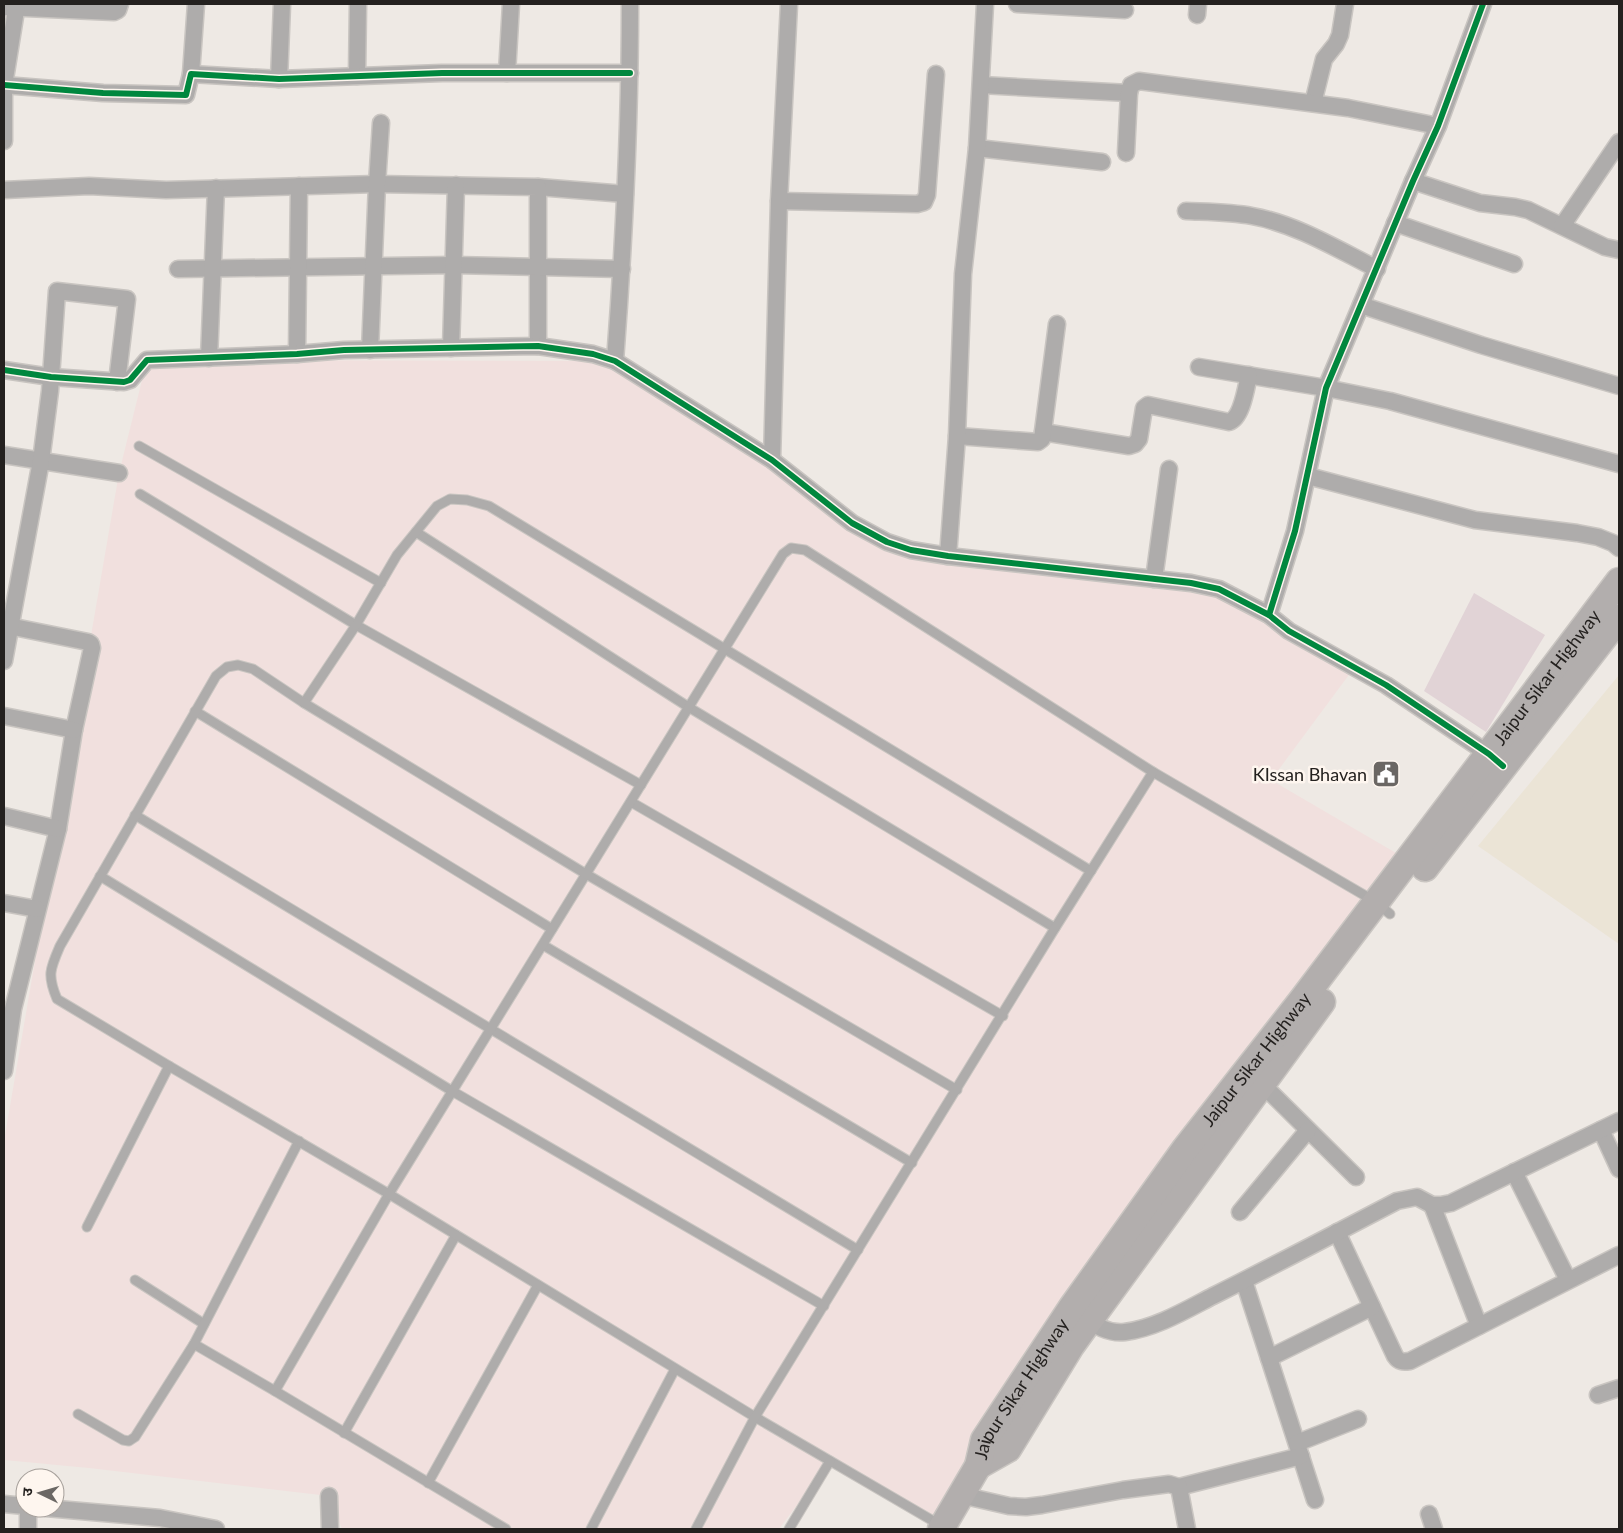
<svg xmlns="http://www.w3.org/2000/svg" width="1623" height="1533" viewBox="0 0 1623 1533" font-family="Lato,'Noto Sans Devanagari',sans-serif">
  <rect width="100%" height="100%" fill="#eee9e4"/>
  <path fill="#f1e0de" d="M147 360 615 361 887 542 1219 589 1354 668 1271 780 1408 860 943 1526 830 1461 779 1529H342L329 1496 89 1468 4 1460V1141L119 473Z"/>
  <path fill="#ebe4d6" d="M1619 675V944L1478 846Z"/>
  <path fill="#e1d3d6" d="M1474 593 1545 635 1486 732 1424 691Z"/>
  <g fill="none" stroke-linecap="round" stroke-linejoin="round">
    <g stroke="#c9c5c1" stroke-width="11">
      <g id="lane">
        <path d="M139 446 381 583"/>
        <path d="M140 494 356 625 641 785"/>
        <path d="M416 532 690 708 1055 928"/>
        <path d="M304 703 356 625 397 555 437 506 450 499 467 500 489 506 1091 871"/>
        <path d="M195 711 552 929"/>
        <path d="M631 802 1003 1016"/>
        <path d="M135 815 858 1250"/>
        <path d="M100 876 452 1091 824 1306"/>
        <path d="M543 945 912 1163"/>
        <path d="M87 1227 169 1066"/>
        <path d="M135 1280 204 1324"/>
        <path d="M194 1344 275 1391 506 1529"/>
        <path d="M275 1391 389 1194 783 554 791 548 805 550 1153 772 1376 902 1390 914"/>
        <path d="M78 1414 123 1440 129 1441 135 1437 194 1344 299 1141"/>
        <path d="M344 1433 456 1235"/>
        <path d="M428 1483 538 1285"/>
        <path d="M940 1525 755 1417 389 1194 169 1066 57 999C47 975 50 969 60 946L216 676 227 667 238 665 253 669 304 703 586 874 957 1090"/>
        <path d="M591 1529 675 1369"/>
        <path d="M696 1529 755 1417 1055 928 1153 772"/>
        <path d="M789 1529 830 1461"/>
      </g>
    </g>
    <g stroke="#c9c5c1" stroke-width="19">
      <g id="street">
        <path d="M1017 4 1125 10"/>
        <path d="M4 7 114 12 118 10 120 4"/>
        <path d="M1197 15 1198 4"/>
        <path d="M507 73 511 4"/>
        <path d="M191 74 196 4"/>
        <path d="M357 76 358 4"/>
        <path d="M279 79 282 4"/>
        <path d="M4 85 103 93 186 95 191 74 279 79 442 73H630"/>
        <path d="M981 85 1129 93"/>
        <path d="M1313 103 1324 59 1336 44 1340 35 1345 4"/>
        <path d="M4 141V85L17 4"/>
        <path d="M977 148 1102 162"/>
        <path d="M1126 153 1129 93 1131 85 1139 81 1348 108 1438 126"/>
        <path d="M1413 181 1480 203 1515 207 1528 210 1605 247 1619 250"/>
        <path d="M538 187 625 194"/>
        <path d="M4 190 89 186 166 190 377 184 538 187V346"/>
        <path d="M779 201 917 204 924 202 927 195 936 74"/>
        <path d="M1186 211C1208 212 1231 212 1252 216 1296 224 1337 249 1377 269"/>
        <path d="M1395 223 1514 264"/>
        <path d="M1562 226 1619 142"/>
        <path d="M178 269 454 265 622 269"/>
        <path d="M1361 305 1481 345 1619 386"/>
        <path d="M451 348 456 185"/>
        <path d="M370 350 377 184 381 123"/>
        <path d="M297 354 299 186"/>
        <path d="M209 358 216 188"/>
        <path d="M615 361C624 242 630 123 630 4"/>
        <path d="M1199 367 1326 388 1390 401 1619 464"/>
        <path d="M4 370 51 377 124 382 130 380 147 360 297 354 344 350 538 346 593 354 615 361 772 460 852 523 887 542 911 550 948 556 1191 583 1219 589 1269 615 1289 631 1386 685 1496 759"/>
        <path d="M1043 432 1129 446 1135 444 1139 439 1144 408 1148 405 1229 422C1242 418 1246 388 1249 375"/>
        <path d="M957 436 1038 442 1042 439 1057 324"/>
        <path d="M4 455 119 473"/>
        <path d="M772 460 779 201 789 4"/>
        <path d="M1308 476 1475 520 1577 533 1598 537 1613 543 1619 548"/>
        <path d="M948 556 957 436 963 274 977 148 985 4"/>
        <path d="M1154 579 1169 469"/>
        <path d="M1269 615 1295 531 1326 388 1413 181 1438 126 1483 4"/>
        <path d="M4 625 88 642 91 644 92 648 74 730 58 829 13 1009 4 1071"/>
        <path d="M4 661 41 461 50 391 57 291 127 299 117 382"/>
        <path d="M4 716 74 730"/>
        <path d="M4 816 58 829"/>
        <path d="M4 903 37 909"/>
        <path d="M1262 1084 1356 1177"/>
        <path d="M1601 1130 1619 1169"/>
        <path d="M1514 1172 1568 1280"/>
        <path d="M1432 1205 1479 1326"/>
        <path d="M1240 1212 1308 1130"/>
        <path d="M1337 1232 1395 1356C1399 1362 1403 1362 1410 1361L1619 1255"/>
        <path d="M1244 1281 1315 1500"/>
        <path d="M1083 1316C1095 1326 1110 1334 1125 1332 1156 1328 1186 1310 1213 1296 1275 1265 1336 1233 1397 1201L1417 1197 1432 1205H1441L1451 1203 1619 1121"/>
        <path d="M1269 1358 1372 1307"/>
        <path d="M1598 1395 1619 1388"/>
        <path d="M1297 1443 1358 1419"/>
        <path d="M1179 1487 1301 1456"/>
        <path d="M961 1495 1009 1506 1026 1507 1042 1505 1123 1490 1169 1484 1179 1487 1187 1529"/>
        <path d="M329 1496 330 1529"/>
        <path d="M4 1504 25 1506"/>
        <path d="M46 1508 160 1518 216 1529"/>
        <path d="M1429 1514 1434 1529"/>
        <path d="M28 1529V1508"/>
      </g>
    </g>
    <g stroke="#c9c5c1" stroke-width="29">
      <g id="primary">
        <path d="M1425 868 1619 618"/>
        <path d="M978 1466 1008 1449 1071 1346 1089 1321 1322 1002"/>
        <path id="s1" d="M941 1529 978 1466 984 1440 1072 1307 1185 1149 1302 1000 1619 581"/>
      </g>
    </g>
    <use href="#lane" stroke="#aeacab" stroke-width="9"/>
    <use href="#street" stroke="#aeacab" stroke-width="16"/>
    <use href="#primary" stroke="#b2aead" stroke-width="26"/>
    <g stroke="#fef6ef" stroke-width="9">
      <g id="cycleway">
        <path d="M4 85 103 93 186 95 191 74 279 79 442 73H630"/>
        <path d="M4 370 51 377 124 382 130 380 147 360 297 354 344 350 538 346 593 354 615 361 772 460 852 523 887 542 911 550 948 556 1191 583 1219 589 1269 615 1289 631 1386 685 1489 754 1503 766"/>
        <path d="M1269 615 1295 531 1326 388 1413 181 1438 126 1483 4"/>
      </g>
    </g>
    <use href="#cycleway" stroke="#00873e" stroke-width="6"/>
  </g>
  <defs>
    <g id="civic-square" transform="scale(1.4375)"><rect x="-9" y="-9" width="18" height="18" rx="4" fill="#6b6764" stroke="#fef6ef"/><path d="M-.6-6.5H3V-4.5H.6V-3L4-1V1h2V6H-6V1h2V-1L-.6-3ZM-1.2 2.5V6h2.4V2.5Z" fill="#fff"/></g>
  </defs>
  <g fill-rule="evenodd">
    <use href="#civic-square" x="1386" y="774"/>
  </g>
  <g text-anchor="middle" dominant-baseline="central" stroke-width="5" stroke-linejoin="round" paint-order="stroke">
    <g font-size="18" fill="#24211f" stroke="#fef6ef">
      <text stroke="none"><textPath href="#s1" startOffset="1048">Jaipur Sikar Highway</textPath></text>
      <text stroke="none"><textPath href="#s1" startOffset="568">Jaipur Sikar Highway</textPath></text>
      <text stroke="none"><textPath href="#s1" startOffset="162">Jaipur Sikar Highway</textPath></text>
    </g>
    <g font-size="18" fill="#24211f" stroke="#fef6ef" text-anchor="end">
      <text x="1367" y="774">KIssan Bhavan</text>
    </g>
  </g>
  <rect width="1623" height="1533" fill="none" stroke="#24211f" stroke-width="10"/>
  <g transform="translate(40 1493) rotate(275)"><circle r="24" fill="#fef6ef" stroke="#a7a19c"/>
  <path d="M0-4L9 19L0 12L-9 19Z" fill="#6b6764"/>
  <text y="-8" font-size="14" font-weight="bold" text-anchor="middle" fill="#24211f">उ</text>
  </g>
</svg>
